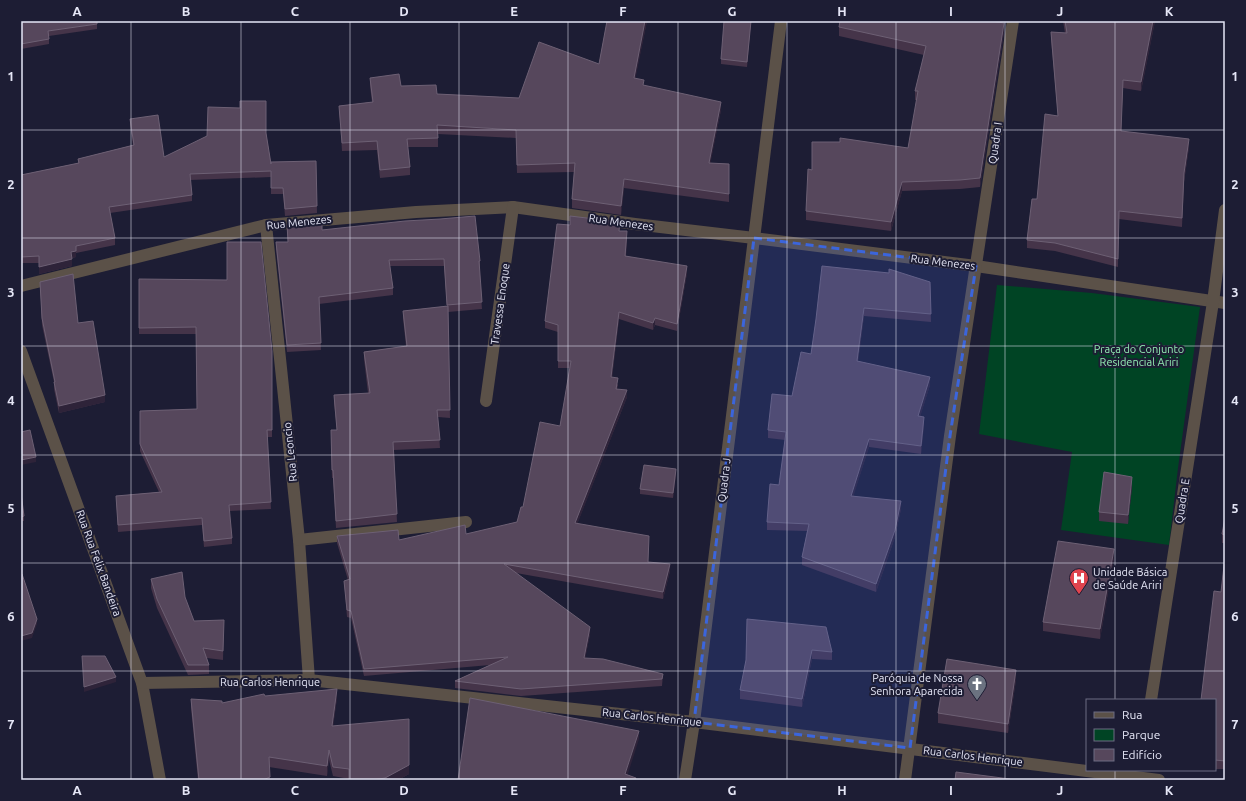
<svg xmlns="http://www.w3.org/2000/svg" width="1246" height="801" viewBox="0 0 1246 801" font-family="Ubuntu,sans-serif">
  <rect width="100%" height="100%" fill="#1d1d34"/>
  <path fill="#004424" d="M997 285 1092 293 1200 307 1178 468 1169 545 1061 530 1072 452 979 434Z"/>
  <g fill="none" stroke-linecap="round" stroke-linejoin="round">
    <g stroke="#5b5148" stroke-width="12">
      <path d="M266 225 299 540 309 680"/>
      <path d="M21 286 266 225 416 212 513 207 635 224 754 238 976 266 1225 303"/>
      <path d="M21 351 142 683 160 780"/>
      <path d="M486 401 513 207"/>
      <path d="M299 540 466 522"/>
      <path d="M142 683 309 680 694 722 1159 780"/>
      <path d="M1151 700 1213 302 1225 210"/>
      <path d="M685 780 694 722 781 21"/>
      <path d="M905 780 950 436 1013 21"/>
    </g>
  </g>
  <g fill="#453449">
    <path d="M21 21 97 24V29L49 36V44L21 49Z"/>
    <path d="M607 21H647L635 78 644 86 721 110 710 163 729 164V202L624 188 621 215 572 208V199L574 172 517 173 516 138 438 134V147H408L410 167V175L380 178 377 150 342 151 339 106 372 102 370 86V78L401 86 437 94 519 98 599 64Z"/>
    <path d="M751 21 747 67 721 64V59Z"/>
    <path d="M1063 21H1155L1141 91 1123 88 1121 131 1189 147 1184 182 1182 227 1119 219 1118 267 1055 251 1027 248V240L1058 116 1051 40V32L1065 33Z"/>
    <path d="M931 22 1004 32 980 187 960 189 902 191 891 231 806 220V211L812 170 908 148 917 100H915V91L924 55 839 36V27Z"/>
    <path d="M130 119 164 157 266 133 271 164 316 161 317 213 285 216 283 194H271V177L190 180 192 195V201L110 213 115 238V245L76 253V257L72 258V266L39 274V263H21V175L78 163V159L133 145 130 125Z"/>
    <path d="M287 224H317L322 230 480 261V268H479L482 309 448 312 450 418 438 417 440 448 394 450 397 522 336 528 333 478H332L331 438 337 430 334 403V395L368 393 364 359V352L406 346 403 318V311L447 306 444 266H390L393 288V295L319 304 321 350 287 352 276 249V242H288Z"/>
    <path d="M620 231 627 238 626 256 687 273 677 331 655 325 653 330 619 319 612 378 618 385 617 389 627 397 577 524 648 562 670 571 663 599 516 573 590 634 585 658 663 674 662 686 521 696 455 688V681L490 665 364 676 351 618 347 617 344 581 348 580 337 543V536L399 540 466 534 517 522 560 426 570 368H558V332L545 328V321Z"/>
    <path d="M139 279 272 351V437H267L271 509 229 511 232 538V544L204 547 202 525 118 532 116 496 159 492 140 451V411L197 409 196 334H139Z"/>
    <path d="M40 282 78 323 105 402 59 413 54 389V382L42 325Z"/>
    <path d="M930 282 931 322 864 316 858 361 930 385 920 416 924 425 921 454 869 447 853 496 901 509 895 537 876 592 802 565V557L807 531 767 530V522L779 485 785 440 768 438V430L792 396 811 354 816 319Z"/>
    <path d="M676 474 673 498 640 494V489Z"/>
    <path d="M1132 487 1128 524 1099 521V512Z"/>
    <path d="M21 493 24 516V521H21Z"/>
    <path d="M1225 518V543H1222V534Z"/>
    <path d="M1225 557V769H1215V700L1221 592Z"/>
    <path d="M1114 558 1100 639 1043 631V622Z"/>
    <path d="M151 579 194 621 224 620 223 660 207 658 209 665V674L188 675 157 608 151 588Z"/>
    <path d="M747 619 832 652V660L812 659 802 707 740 699V690L746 660Z"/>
    <path d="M1016 680 1008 733 938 723V713Z"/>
    <path d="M265 696 337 698 333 726 409 774 398 780H349V779L333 776 329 760 327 776 269 767 270 780H198L191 708V699L222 703Z"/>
  </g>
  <g fill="#2e2339">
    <path d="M645 21H647L634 86V78Z"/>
    <path d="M751 21 747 67V62Z"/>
    <path d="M1153 21H1155L1141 91V82Z"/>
    <path d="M1004 23V32L980 187V178Z"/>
    <path d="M721 102V110L709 171V163Z"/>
    <path d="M1189 139V147L1184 182 1182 227 1184 173Z"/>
    <path d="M624 179V188L621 215V206Z"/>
    <path d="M902 182V191L891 231V222Z"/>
    <path d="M76 251V257L71 258V252Z"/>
    <path d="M72 259V266L39 274V267Z"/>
    <path d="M687 266V273L677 331V324Z"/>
    <path d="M864 308V316L857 369V361Z"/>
    <path d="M619 312V319L611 384V377Z"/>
    <path d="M655 318V325L653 330V323Z"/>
    <path d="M930 377V385L918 424V416Z"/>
    <path d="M627 390V397L575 530V523Z"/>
    <path d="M105 395V402L59 413V406Z"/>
    <path d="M924 417V425L921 454V446Z"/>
    <path d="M869 439V447L851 504V496Z"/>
    <path d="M36 457V462L21 465V460Z"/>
    <path d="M676 469V474L673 498V493Z"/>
    <path d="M1132 477V487L1128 524V515Z"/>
    <path d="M901 501V509L895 537 876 592V584Z"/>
    <path d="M1114 549V558L1100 639V629Z"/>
    <path d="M670 564V571L663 599V592Z"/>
    <path d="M37 619V624L32 638 21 641V636Z"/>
    <path d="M590 627V634L584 665V658Z"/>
    <path d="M812 650V659L802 707V699Z"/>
    <path d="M1016 670V680L1008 733V724Z"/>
    <path d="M116 677V682L84 692V687Z"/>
    <path d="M337 689V698L332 735V726Z"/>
    <path d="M639 731V739L626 780 625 774Z"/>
    <path d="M329 750V760L327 776V766Z"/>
    <path d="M409 765V774L398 780H385V778Z"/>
    <path d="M270 777V780H263Z"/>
  </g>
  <g fill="#56475c" stroke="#6d6074">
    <path d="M21 21H97V24L48 31 49 39 21 44Z"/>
    <path d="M607 21H645L634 78 644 80 643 85 721 102 709 163 729 164V194L624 179 621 206 572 199 575 163 517 165 516 130 437 125 438 138 407 139 410 167 380 170 377 141 342 143 339 106 373 102 370 78 399 74 401 86 436 85 437 94 519 98 539 42 599 64Z"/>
    <path d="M724 21H751L747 62 721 59Z"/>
    <path d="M840 21H927L931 22V21H992L1004 23 980 178 960 180 902 182 891 222 806 211 808 169 812 170V142H840V138L908 148 918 91H915L926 46 839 27Z"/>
    <path d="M1065 21H1153L1141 82 1123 80 1121 131 1189 139 1184 173 1182 218 1119 211 1118 259 1055 243 1027 240 1032 199H1037L1045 114 1058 116 1051 32 1067 33Z"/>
    <path d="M240 101H266V133L271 164V162L316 161 317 206 285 209 283 188H271V171L190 174 192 195 109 207 115 238 76 246V251L71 252 72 259 39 267V256L21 257V175L79 163 78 159 134 145 130 119 158 115 164 157 207 136 208 107 240 108Z"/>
    <path d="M475 216 480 261H479L482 302 447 305 444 259 389 260 393 288 319 297 321 343 287 345 276 242H288L287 224 317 221V224L322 223V230L405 221 440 219Z"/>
    <path d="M570 216 620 222 619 231H627L625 256 687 266 677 324 655 318 653 323 619 312 611 377 618 378 616 389 627 390 575 523 649 536 648 562 670 564 663 592 504 564 590 627 584 658 603 659 663 674 662 679 521 689 455 681 508 657 364 669 351 611 347 610 344 581 350 579 337 536 398 530 399 540 465 525 466 534 517 522 521 507H523L540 422 560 426 571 361H558V325L545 321 557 224 570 225Z"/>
    <path d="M227 242H261L272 351V430H267L271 502 229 505 232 538 204 541 202 518 118 525 116 496 162 492 140 444V411L197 409 196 327 139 328V279L227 280Z"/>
    <path d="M822 266 889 273V269L930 282 931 314 864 308 857 361 930 377 918 416 924 417 921 446 869 439 851 496 901 501 895 530 876 584 802 557 809 524 767 522 770 484 779 485 786 432 768 430 772 394 792 396 801 352 811 354 816 319Z"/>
    <path d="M73 274 78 323 93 321 105 395 59 406 54 382H55L42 318 40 282Z"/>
    <path d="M448 306 450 410H437L440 440 393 442 397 514 336 521 333 470H332L331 430H337L334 395 370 393 364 352 407 346 403 311Z"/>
    <path d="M30 430 36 457 21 460V432Z"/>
    <path d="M644 465 676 469 673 493 640 489Z"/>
    <path d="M1104 472 1132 477 1128 515 1099 512Z"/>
    <path d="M21 493 24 516 21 517Z"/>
    <path d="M1225 518V535L1222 534Z"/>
    <path d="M1058 541 1114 549 1100 629 1043 622Z"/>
    <path d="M1225 557V761L1215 760V700H1201L1214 591 1221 592Z"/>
    <path d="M182 572 185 597 194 621 224 620 223 651 203 648 209 665H188L157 599 151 579Z"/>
    <path d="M21 574H22L37 619 32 633 21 636Z"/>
    <path d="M747 619 826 627 832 652 812 650 802 699 740 690 746 660Z"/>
    <path d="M82 656H105L116 677 84 687Z"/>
    <path d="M947 659 1016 670 1008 724 938 713Z"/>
    <path d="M337 689 332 726 409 719V765L385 778 373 780H349V769L333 767 329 750 327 766 269 757 270 777 263 780H199L191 699 222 701V703L264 694 265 696Z"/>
    <path d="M470 698 639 731 625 774 636 778 635 780H458Z"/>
    <path d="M956 772 1010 779V780H955Z"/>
  </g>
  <path fill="#3b65dc" fill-opacity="0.2" stroke="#3b65dc" stroke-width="3" stroke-dasharray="8 5" stroke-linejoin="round" d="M754 238 976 266 950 436 910 748 694 722Z"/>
  <path fill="none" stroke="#e5e6f6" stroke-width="1" stroke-opacity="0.55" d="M131 21V780M241 21V780M350 21V780M459 21V780M568 21V780M678 21V780M787 21V780M896 21V780M1005 21V780M1115 21V700M21 130H1225M21 238H1225M21 346H1225M21 455H1225M21 563H1225M21 671H1225M1115 770V780"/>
  <defs>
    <g id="hospital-pin" transform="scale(1)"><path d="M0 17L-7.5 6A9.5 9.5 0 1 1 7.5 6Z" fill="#e0444e" stroke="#1d1d34"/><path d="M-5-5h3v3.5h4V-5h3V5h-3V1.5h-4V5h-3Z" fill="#fff"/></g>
    <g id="church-pin" transform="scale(1)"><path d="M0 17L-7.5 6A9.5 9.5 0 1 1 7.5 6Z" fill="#6b7280" stroke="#1d1d34"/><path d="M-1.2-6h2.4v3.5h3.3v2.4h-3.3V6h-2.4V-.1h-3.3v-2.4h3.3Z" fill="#fff"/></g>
  </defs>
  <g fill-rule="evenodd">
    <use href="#hospital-pin" x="1079" y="578"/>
    <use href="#church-pin" x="977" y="684"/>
  </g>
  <g text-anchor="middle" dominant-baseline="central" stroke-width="4" stroke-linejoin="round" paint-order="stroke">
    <g font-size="11" fill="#e5e6f6" stroke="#1d1d34">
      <text transform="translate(995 143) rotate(-82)">Quadra I</text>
      <text transform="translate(299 222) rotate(-6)">Rua Menezes</text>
      <text transform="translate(621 222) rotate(8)">Rua Menezes</text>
      <text transform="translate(943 262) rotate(7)">Rua Menezes</text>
      <text transform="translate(500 304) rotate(-82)">Travessa Enoque</text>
      <text transform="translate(290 452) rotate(-96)">Rua Leoncio</text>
      <text transform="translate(724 480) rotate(-83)">Quadra J</text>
      <text transform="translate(1182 501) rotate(-81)">Quadra E</text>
      <text transform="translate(99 563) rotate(70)">Rua Rua Felix Bandeira</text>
      <text x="270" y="682">Rua Carlos Henrique</text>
      <text transform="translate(652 717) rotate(6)">Rua Carlos Henrique</text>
      <text transform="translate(973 756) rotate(7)">Rua Carlos Henrique</text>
    </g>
    <g font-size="11" fill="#91e9b1" stroke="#1d1d34">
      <text x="1139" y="349">Praça do Conjunto<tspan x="1139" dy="13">Residencial Ariri</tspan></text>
    </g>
    <g font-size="11" fill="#e5e6f6" stroke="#1d1d34" text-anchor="start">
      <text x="1093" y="572">Unidade Básica<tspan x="1093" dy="13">de Saúde Ariri</tspan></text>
      <text x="963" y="678" text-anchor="end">Paróquia de Nossa<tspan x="963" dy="13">Senhora Aparecida</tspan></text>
    </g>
  </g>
  <rect width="1246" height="801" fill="none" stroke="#1d1d34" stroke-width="44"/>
  <rect x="1086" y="699" width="130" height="72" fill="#1d1d34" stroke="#6d6d82"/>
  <rect x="1094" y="712" width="20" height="6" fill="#5b5148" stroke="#6d6d82"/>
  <text x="1122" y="719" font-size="12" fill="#e5e6f6">Rua</text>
  <rect x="1094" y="729" width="20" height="12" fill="#004424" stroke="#6d6d82"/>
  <text x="1122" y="739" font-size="12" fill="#e5e6f6">Parque</text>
  <rect x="1094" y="749" width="20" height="12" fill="#56475c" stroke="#6d6d82"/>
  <text x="1122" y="759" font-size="12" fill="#e5e6f6">Edifício</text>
  <rect x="22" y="22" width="1202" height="757" fill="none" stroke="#e5e6f6" stroke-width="1.5"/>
  <g font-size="13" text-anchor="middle" font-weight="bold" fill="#e5e6f6">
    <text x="77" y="16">A</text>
    <text x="186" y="16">B</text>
    <text x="295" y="16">C</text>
    <text x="404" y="16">D</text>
    <text x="514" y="16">E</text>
    <text x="623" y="16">F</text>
    <text x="732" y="16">G</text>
    <text x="842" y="16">H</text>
    <text x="951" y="16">I</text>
    <text x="1060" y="16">J</text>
    <text x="1169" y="16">K</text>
    <text x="11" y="81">1</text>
    <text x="1235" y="81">1</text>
    <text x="11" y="189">2</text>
    <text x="1235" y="189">2</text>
    <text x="11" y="297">3</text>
    <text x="1235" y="297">3</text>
    <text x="11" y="405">4</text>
    <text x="1235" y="405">4</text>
    <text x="11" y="513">5</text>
    <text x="1235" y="513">5</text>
    <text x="11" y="621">6</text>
    <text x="1235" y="621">6</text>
    <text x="11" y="729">7</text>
    <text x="1235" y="729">7</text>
    <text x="77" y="795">A</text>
    <text x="186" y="795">B</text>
    <text x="295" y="795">C</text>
    <text x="404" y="795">D</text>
    <text x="514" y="795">E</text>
    <text x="623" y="795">F</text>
    <text x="732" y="795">G</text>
    <text x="842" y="795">H</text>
    <text x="951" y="795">I</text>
    <text x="1060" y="795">J</text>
    <text x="1169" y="795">K</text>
  </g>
</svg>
